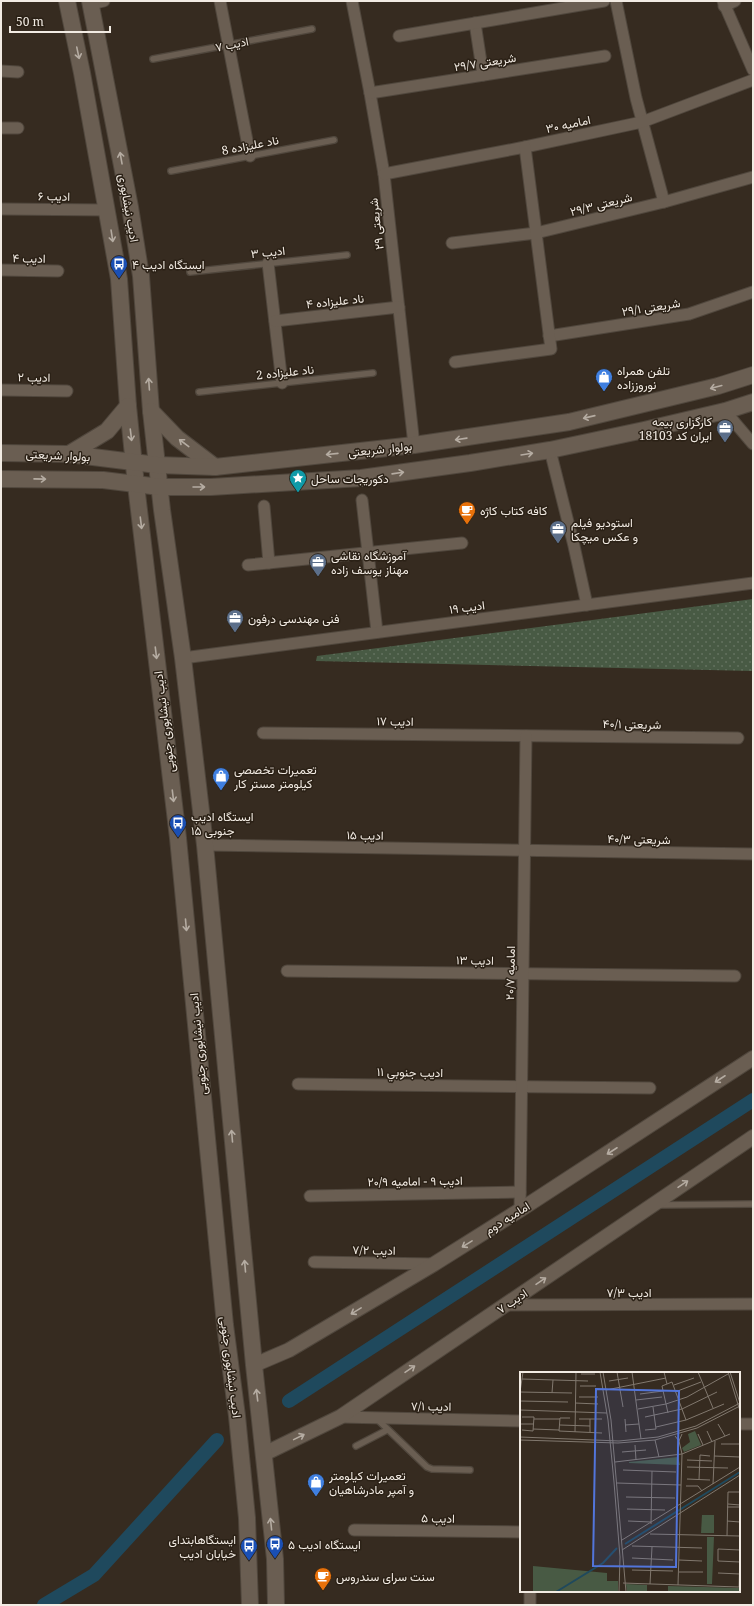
<svg xmlns="http://www.w3.org/2000/svg" width="754" height="1606" viewBox="0 0 754 1606" font-family="'Noto Serif',Vazirmatn,serif">
  <defs>
    <pattern id="grass-dots" width="8" height="8" patternUnits="userSpaceOnUse"><rect width="8" height="8" fill="#485a44"/><path d="M2 2h.1M6 6h.1" fill="none" stroke="#63725f" stroke-width="1.8" stroke-linecap="round"/></pattern>
  </defs>
  <rect width="100%" height="100%" fill="#362b20"/>
  <path fill="url(#grass-dots)" d="M753 599V671L316 661 317 656Z"/>
  <g fill="none" stroke-linecap="round" stroke-linejoin="round">
    <g stroke="#1f495d" stroke-width="14">
      <path d="M289 1401 753 1100"/>
      <path d="M44 1605 94 1575 217 1440"/>
    </g>
    <g stroke="#50473d" stroke-width="8">
      <g id="service">
        <path d="M153 59 312 29"/>
        <path d="M171 171 334 140"/>
        <path d="M190 272 347 255"/>
        <path d="M199 392 373 373"/>
        <path d="M659 1205 753 1204"/>
        <path d="M376 1418 427 1467 432 1469 470 1470"/>
        <path d="M356 1446 387 1430"/>
      </g>
    </g>
    <g stroke="#50473d" stroke-width="13">
      <g id="minor">
        <path d="M220 1 250 156"/>
        <path d="M352 1 370 93 384 174 414 445"/>
        <path d="M616 1 636 98 664 202"/>
        <path d="M723 1 753 70"/>
        <path d="M90 4 104 1"/>
        <path d="M724 6 735 1"/>
        <path d="M475 23 483 75"/>
        <path d="M399 36 604 1"/>
        <path d="M1 71 18 72"/>
        <path d="M370 93 605 56"/>
        <path d="M1 128H18"/>
        <path d="M384 174 525 147 642 122 753 80"/>
        <path d="M1 209 108 210"/>
        <path d="M452 243 536 233 664 202 753 177"/>
        <path d="M268 263 282 383"/>
        <path d="M1 270 58 271"/>
        <path d="M275 321 399 307"/>
        <path d="M549 336 689 314 753 292"/>
        <path d="M455 362 551 349 525 147"/>
        <path d="M1 390 67 391"/>
        <path d="M725 411 753 444"/>
        <path d="M550 450 574 546 587 605"/>
        <path d="M362 500 377 632"/>
        <path d="M264 506 269 563"/>
        <path d="M248 565 462 543"/>
        <path d="M183 658 753 583"/>
        <path d="M263 733 738 738"/>
        <path d="M205 845 753 854"/>
        <path d="M287 971 735 976"/>
        <path d="M298 1084 650 1088"/>
        <path d="M310 1196 520 1192"/>
        <path d="M520 1210 526 736"/>
        <path d="M314 1262 434 1264"/>
        <path d="M505 1305 753 1304"/>
        <path d="M340 1417 521 1421"/>
        <path d="M739 1424H753"/>
        <path d="M354 1530 521 1532"/>
        <path d="M530 1605V1591"/>
      </g>
    </g>
    <g stroke="#50473d" stroke-width="16">
      <g id="tertiary">
        <path d="M254 1365 289 1350 434 1264 520 1210 753 1058"/>
        <path d="M264 1454 340 1417 753 1137"/>
      </g>
    </g>
    <g stroke="#50473d" stroke-width="18">
      <g id="secondary">
        <path d="M67 1 82 73 119 279 128 406 136 485 178 838 225 1325 237 1416 247 1518 250 1605"/>
        <path d="M90 1 130 207 141 276 151 411 162 510 183 658 205 845 254 1365 275 1559 276 1605"/>
        <path d="M151 411 177 438 215 467"/>
        <path d="M1 453 69 454 157 465 215 467 414 445 569 422 718 386 753 375"/>
        <path d="M69 454 107 431 128 406"/>
        <path d="M1 479 103 480 160 487H211L361 478 470 463 550 450 644 430 725 411 753 402"/>
      </g>
    </g>
    <use href="#service" stroke="#6a5e52" stroke-width="5.5"/>
    <use href="#minor" stroke="#6a5e52" stroke-width="11"/>
    <use href="#tertiary" stroke="#6a5e52" stroke-width="14"/>
    <use href="#secondary" stroke="#6a5e52" stroke-width="16"/>
  </g>
  <defs><path id="oneway-shaft" d="M-6 0H5M1.5-3L5.5 0L1.5 3" fill="none" stroke-width="1.6" stroke-linecap="round" stroke-linejoin="round"/></defs>
  <g stroke="#b5aca2">
    <use href="#oneway-shaft" transform="translate(78 53) rotate(78)"/>
    <use href="#oneway-shaft" transform="translate(121 158) rotate(-100)"/>
    <use href="#oneway-shaft" transform="translate(112 236) rotate(81)"/>
    <use href="#oneway-shaft" transform="translate(149 384) rotate(-94)"/>
    <use href="#oneway-shaft" transform="translate(716 387) rotate(165)"/>
    <use href="#oneway-shaft" transform="translate(589 417) rotate(167)"/>
    <use href="#oneway-shaft" transform="translate(131 435) rotate(83)"/>
    <use href="#oneway-shaft" transform="translate(461 439) rotate(172)"/>
    <use href="#oneway-shaft" transform="translate(184 443) rotate(-143)"/>
    <use href="#oneway-shaft" transform="translate(332 454) rotate(174)"/>
    <use href="#oneway-shaft" transform="translate(527 454) rotate(-9)"/>
    <use href="#oneway-shaft" transform="translate(398 473) rotate(-8)"/>
    <use href="#oneway-shaft" transform="translate(40 479) rotate(1)"/>
    <use href="#oneway-shaft" transform="translate(199 487)"/>
    <use href="#oneway-shaft" transform="translate(141 523) rotate(83)"/>
    <use href="#oneway-shaft" transform="translate(156 653) rotate(83)"/>
    <use href="#oneway-shaft" transform="translate(173 796) rotate(83)"/>
    <use href="#oneway-shaft" transform="translate(186 925) rotate(85)"/>
    <use href="#oneway-shaft" transform="translate(720 1079) rotate(147)"/>
    <use href="#oneway-shaft" transform="translate(232 1136) rotate(-95)"/>
    <use href="#oneway-shaft" transform="translate(612 1151) rotate(147)"/>
    <use href="#oneway-shaft" transform="translate(683 1184) rotate(-34)"/>
    <use href="#oneway-shaft" transform="translate(467 1244) rotate(148)"/>
    <use href="#oneway-shaft" transform="translate(245 1266) rotate(-95)"/>
    <use href="#oneway-shaft" transform="translate(541 1281) rotate(-34)"/>
    <use href="#oneway-shaft" transform="translate(356 1311) rotate(149)"/>
    <use href="#oneway-shaft" transform="translate(410 1369) rotate(-34)"/>
    <use href="#oneway-shaft" transform="translate(257 1395) rotate(-97)"/>
    <use href="#oneway-shaft" transform="translate(299 1437) rotate(-26)"/>
    <use href="#oneway-shaft" transform="translate(271 1524) rotate(-96)"/>
  </g>
  <defs>
    <g id="bus-pin" transform="scale(0.9)"><path d="M0 17L-7.5 6A9.5 9.5 0 1 1 7.5 6Z" fill="#1a4fb4" stroke="#2b2116"/><path d="M-5-6H5V4H4V6H2V4H-2V6H-4V4H-5ZM-3.5-4V0h7V-4ZM-3.5 1.2v1.5H-2V1.2ZM2 1.2v1.5H3.5V1.2Z" fill="#fff"/></g>
    <g id="shop-pin" transform="scale(0.9)"><path d="M0 17L-7.5 6A9.5 9.5 0 1 1 7.5 6Z" fill="#3f7fe0" stroke="#2b2116"/><path d="M-5-2.5h2.3a2.7 3.5 0 0 1 5.4 0H5L5.5 6h-11ZM-1.5-2.5h3a1.5 2.3 0 0 0-3 0Z" fill="#fff"/></g>
    <g id="office-pin" transform="scale(0.9)"><path d="M0 17L-7.5 6A9.5 9.5 0 1 1 7.5 6Z" fill="#5c6f8a" stroke="#2b2116"/><path d="M-6-3h4V-5.5h4V-3h4V5H-6ZM-1-4.5V-3h2v-1.5ZM-6 0V1H6V0Z" fill="#fff"/></g>
    <g id="sight-pin" transform="scale(0.9)"><path d="M0 17L-7.5 6A9.5 9.5 0 1 1 7.5 6Z" fill="#0f9aa8" stroke="#2b2116"/><path d="M0-6L1.8-2.2L6-1.7L2.9 1.2L3.7 5.4L0 3.3L-3.7 5.4L-2.9 1.2L-6-1.7L-1.8-2.2Z" fill="#fff"/></g>
    <g id="cafe-pin" transform="scale(0.9)"><path d="M0 17L-7.5 6A9.5 9.5 0 1 1 7.5 6Z" fill="#e8710a" stroke="#2b2116"/><path d="M-5.5-4.5H6V0H3Q3 3.5 0 3.5H-2.5Q-5.5 3.5-5.5 0ZM3-3.2v2h1.7v-2ZM-6 4.5H4V6H-6Z" fill="#fff"/></g>
  </defs>
  <g fill-rule="evenodd">
    <use href="#bus-pin" x="119" y="264"/>
    <use href="#shop-pin" x="604" y="377"/>
    <use href="#office-pin" x="725" y="428"/>
    <use href="#sight-pin" x="298" y="478"/>
    <use href="#cafe-pin" x="467" y="510"/>
    <use href="#office-pin" x="558" y="529"/>
    <use href="#office-pin" x="318" y="562"/>
    <use href="#office-pin" x="235" y="618"/>
    <use href="#shop-pin" x="221" y="776"/>
    <use href="#bus-pin" x="178" y="823"/>
    <use href="#shop-pin" x="316" y="1482"/>
    <use href="#bus-pin" x="275" y="1544"/>
    <use href="#bus-pin" x="249" y="1546"/>
    <use href="#cafe-pin" x="323" y="1576"/>
  </g>
  <g text-anchor="middle" dominant-baseline="central" stroke-width="3" stroke-linejoin="round" paint-order="stroke">
    <g font-size="12" fill="#f2ebe3" stroke="#2b2116">
      <text transform="translate(232 44) rotate(-11)">ادیب ۷</text>
      <text transform="translate(485 62) rotate(-9)">شریعتی ۲۹/۷</text>
      <text transform="translate(568 124) rotate(-12)">امامیه ۳۰</text>
      <text transform="translate(250 145) rotate(-11)">ناد علیزاده 8</text>
      <text transform="translate(54 196) rotate(1)">ادیب ۶</text>
      <text transform="translate(601 204) rotate(-14)">شریعتی ۲۹/۳</text>
      <text transform="translate(129 208) rotate(80)">ادیب نیشابوری</text>
      <text transform="translate(376 224) rotate(-97)">شریعتی ۲۹</text>
      <text transform="translate(268 252) rotate(-6)">ادیب ۳</text>
      <text transform="translate(29 258) rotate(1)">ادیب ۴</text>
      <text transform="translate(335 301) rotate(-6)">ناد علیزاده ۴</text>
      <text transform="translate(651 307) rotate(-9)">شریعتی ۲۹/۱</text>
      <text transform="translate(285 372) rotate(-6)">ناد علیزاده 2</text>
      <text transform="translate(34 377) rotate(1)">ادیب ۲</text>
      <text transform="translate(380 449) rotate(-6)">بولوار شریعتی</text>
      <text transform="translate(58 455) rotate(3)">بولوار شریعتی</text>
      <text transform="translate(467 607) rotate(-7)">ادیب ۱۹</text>
      <text transform="translate(395 721) rotate(1)">ادیب ۱۷</text>
      <text transform="translate(164 722) rotate(-97)">ادیب نیشابوری جنوبی</text>
      <text transform="translate(632 724) rotate(1)">شریعتی ۴۰/۱</text>
      <text transform="translate(365 835) rotate(1)">ادیب ۱۵</text>
      <text transform="translate(639 839) rotate(1)">شریعتی ۴۰/۳</text>
      <text transform="translate(475 960) rotate(1)">ادیب ۱۳</text>
      <text transform="translate(510 973) rotate(-89)">امامیه ۲۰/۷</text>
      <text transform="translate(198 1044) rotate(-95)">ادیب نیشابوری جنوبی</text>
      <text transform="translate(410 1072) rotate(1)">ادیب جنوبي ١١</text>
      <text transform="translate(415 1181) rotate(-1)">ادیب ۹ - امامیه ۲۰/۹</text>
      <text transform="translate(507 1218) rotate(-32)">امامیه دوم</text>
      <text transform="translate(374 1250) rotate(1)">ادیب ۷/۲</text>
      <text x="629" y="1292">ادیب ۷/۳</text>
      <text transform="translate(512 1301) rotate(-34)">ادیب ۷</text>
      <text transform="translate(231 1367) rotate(83)">ادیب نیشابوری جنوبی</text>
      <text transform="translate(431 1406) rotate(1)">ادیب ۷/۱</text>
      <text transform="translate(438 1518) rotate(1)">ادیب ۵</text>
    </g>
    <g font-size="12" fill="#f2ebe3" stroke="#2b2116" text-anchor="start">
      <text x="132" y="264">ایستگاه ادیب ۴</text>
      <text x="617" y="370">تلفن همراه<tspan x="617" dy="14">نوروززاده</tspan></text>
      <text x="712" y="421" text-anchor="end">کارگزاری بیمه<tspan x="712" dy="14">ایران کد 18103</tspan></text>
      <text x="311" y="478">دکوریجات ساحل</text>
      <text x="480" y="510">کافه کتاب کاژه</text>
      <text x="571" y="522">استودیو فیلم<tspan x="571" dy="14">و عکس میچکا</tspan></text>
      <text x="331" y="555">آموزشگاه نقاشی<tspan x="331" dy="14">مهناز یوسف زاده</tspan></text>
      <text x="248" y="618">فنی مهندسی درفون</text>
      <text x="234" y="769">تعمیرات تخصصی<tspan x="234" dy="14">کیلومتر مستر کار</tspan></text>
      <text x="191" y="816">ایستگاه ادیب<tspan x="191" dy="14">جنوبی ۱۵</tspan></text>
      <text x="329" y="1475">تعمیرات کیلومتر<tspan x="329" dy="14">و آمپر مادرشاهیان</tspan></text>
      <text x="236" y="1539" text-anchor="end">ایستگاهابتدای<tspan x="236" dy="14">خیابان ادیب</tspan></text>
      <text x="288" y="1544">ایستگاه ادیب ۵</text>
      <text x="336" y="1576">سنت سرای سندروس</text>
    </g>
  </g>
  <g transform="translate(520 1372)">
    <rect width="220" height="220" fill="#362b20"/>
    <path d="M175 59 181 73 164 80 162 76 170 70 168 62ZM158 85 160 93 109 91V90ZM187 165H194L192 212H187ZM13 194 87 201V209H98V220H13ZM106 212 127 213V220H107ZM148 214 220 216V220H148Z" fill="#485a44"/>
    <path d="M182 143H194V161H181Z" fill="#485a44"/>
    <path fill="none" stroke="#1f495d" stroke-width="2" d="M105 172 220 100M36 220 83 191 97 176"/>
    <path fill="none" stroke="#81786e" stroke-width="1" d="M80 0 88 48 94 110 100 185 99 220M83 0 91 48 106 220M97 0 103 35M112 0 121 67M144 0 147 12M178 0 193 36M208 0 220 39M210 0 220 31M61 2H75M2 7 68 9M89 9 108 6M154 13 174 6M60 14H76M86 18 146 6M0 20 52 21M0 20 3 0H1M155 20 181 10M32 21 33 8M120 22 143 19M59 25H78M116 28 142 25M0 29 48 30M55 31 78 32M118 37 146 32 167 25 208 2M0 38 87 41M148 41 142 14 152 10 166 48M125 45 162 37 197 20M50 46H40L39 59 82 61M14 47H40M59 47H82M105 47 106 60M0 52H13M198 52 205 64M40 53 70 54M105 53 119 52M136 55 166 48 204 32M13 57 39 58M2 58 13 59 14 45H2M125 58 136 57 133 35M187 59 192 70M55 60 56 0M70 60V47M178 62 183 73M155 64 159 69 162 62M0 65 99 69 138 65 176 54 220 31M0 68 98 71 135 68 177 56 220 34M135 68 139 85M201 72H220M115 73 116 88M102 80 126 78M194 84 220 85M167 88 192 89M95 90 162 82 210 62M167 95 208 96M103 98 156 100M167 107 190 108M179 108 180 83 190 84M97 111 161 113M193 112 195 69M166 114H178L182 119M106 125 155 126M208 132 220 133M207 135H220M107 137 145 138M108 149 131 150M207 149 220 150M131 152 132 99M130 162 220 164M207 164 208 120H220M102 168 220 95M112 174 182 176M102 178 220 103M220 178 198 177V189L220 190M112 186 153 188M159 188 182 189M112 198 153 199M159 200H183M198 201 220 202M103 211 219 215 220 180M130 212 132 175M158 213 162 82 159 69"/>
    <path fill="#5275db" fill-opacity="0.15" stroke="#5275db" stroke-width="2" d="M76 17 159 19 156 195 73 194Z"/>
    <rect width="220" height="220" fill="none" stroke="#f2ebe3" stroke-width="2"/>
  </g>
  <rect width="754" height="1606" fill="none" stroke="#f2ebe3" stroke-width="4"/>
  <path d="M10 26v6h100v-6" fill="none" stroke="#f2ebe3" stroke-width="2"/>
  <text x="16" y="26" font-size="12" fill="#f2ebe3" stroke="#2b2116" stroke-width="3" paint-order="stroke">50 m</text>
</svg>
